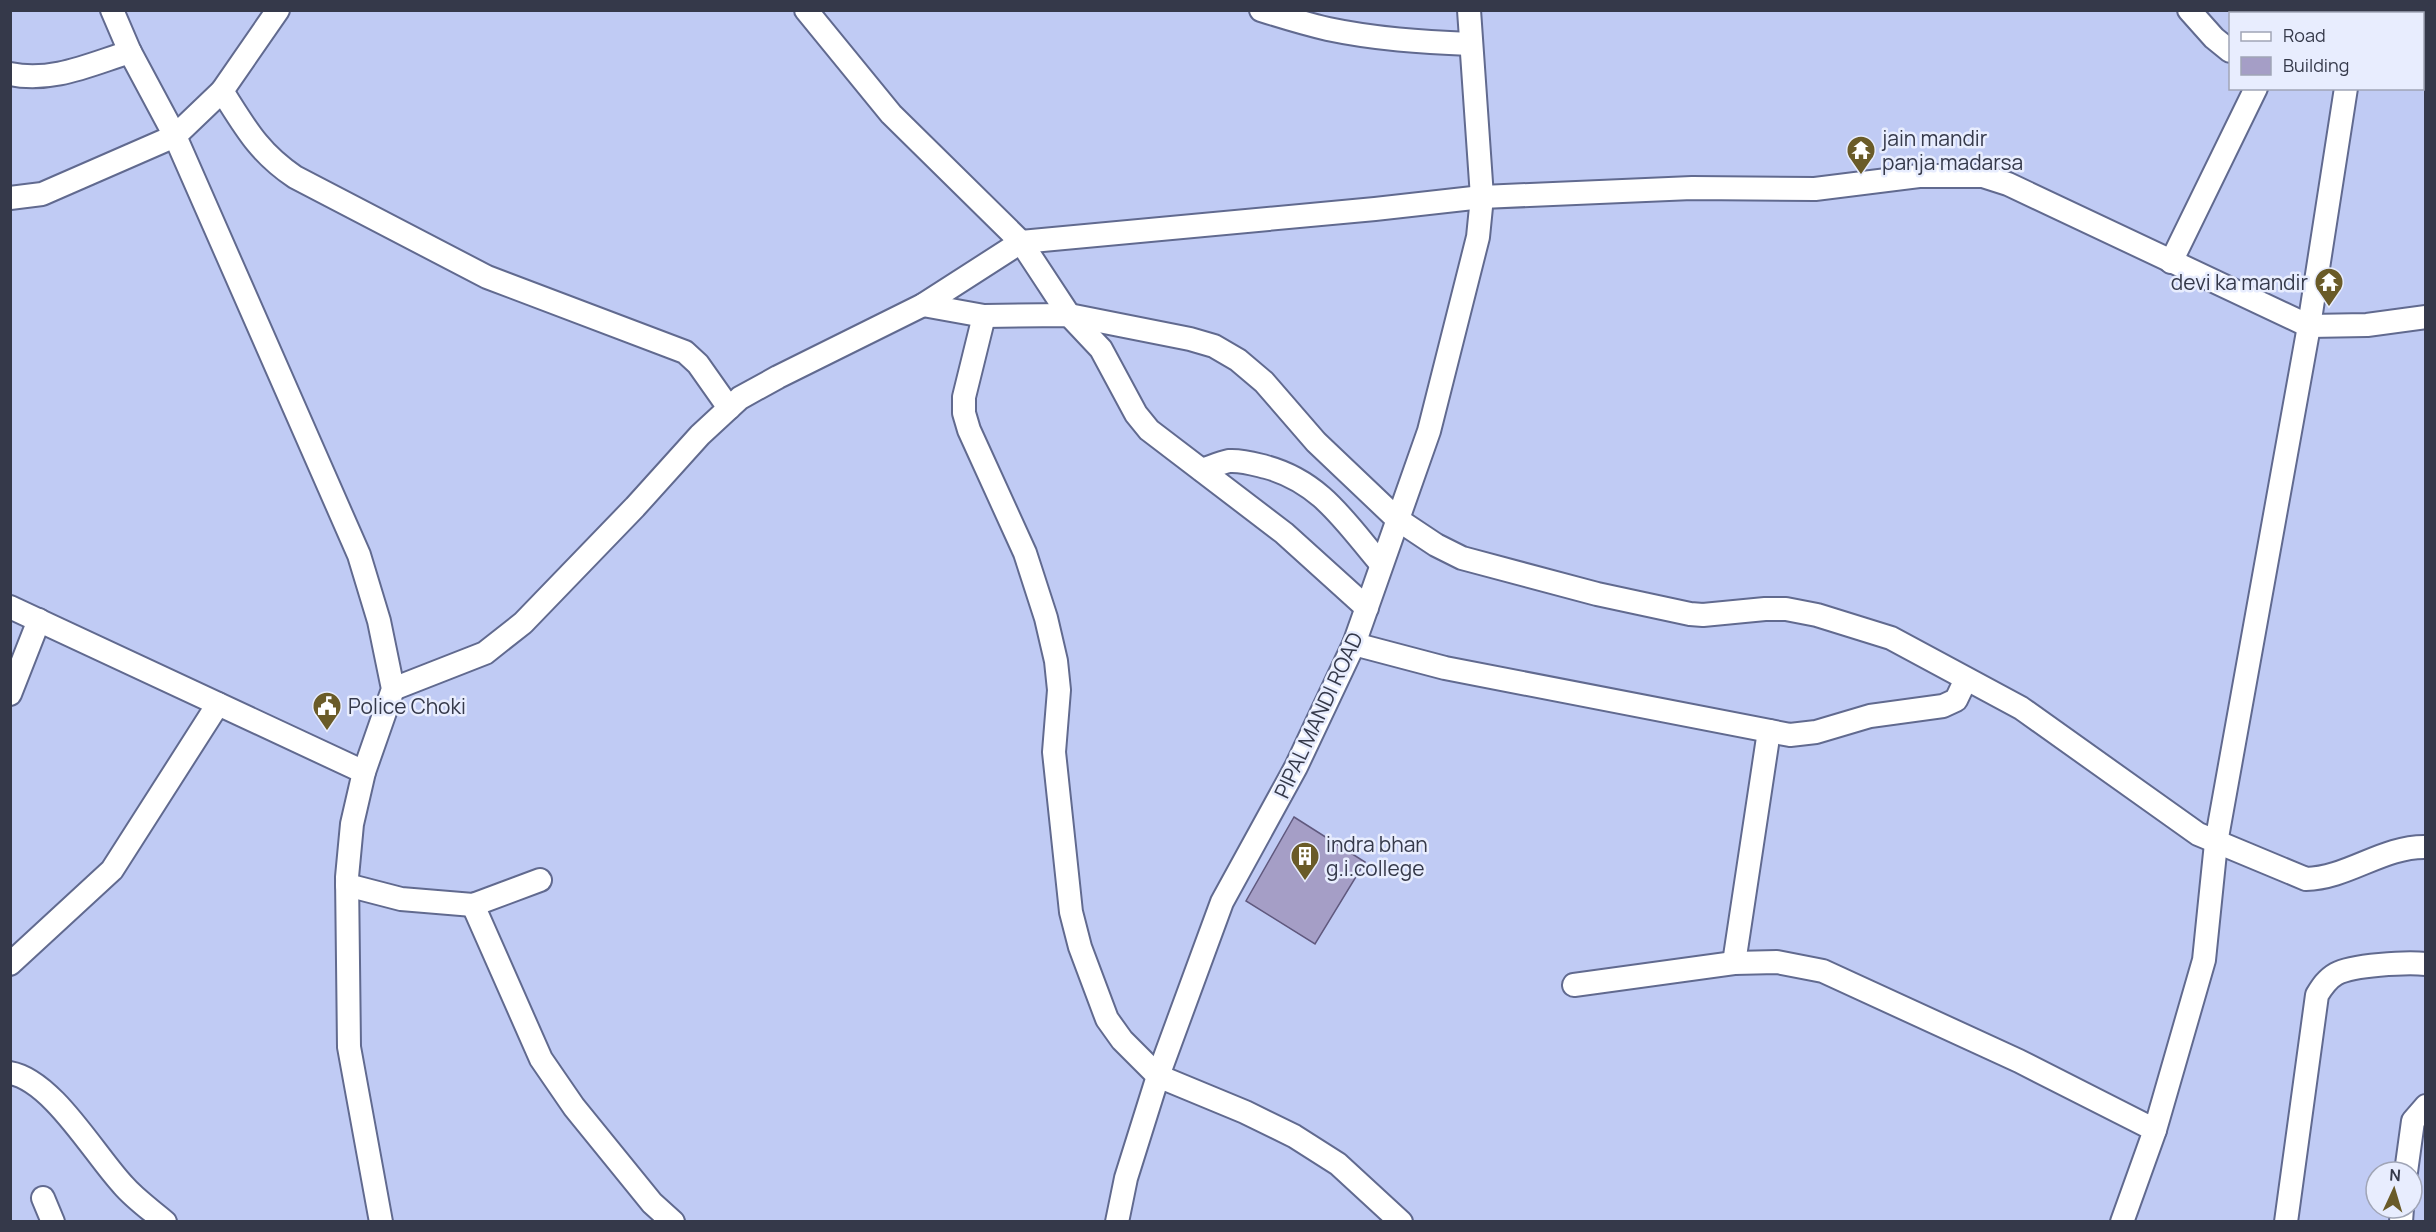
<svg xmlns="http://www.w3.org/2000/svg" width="2436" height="1232" viewBox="0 0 2436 1232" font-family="Manrope,sans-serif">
  <rect width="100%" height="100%" fill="#c0cbf4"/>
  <path fill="#a59ec6" stroke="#60597e" stroke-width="1.5" d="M1294 817 1365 862 1315 944 1246 901Z"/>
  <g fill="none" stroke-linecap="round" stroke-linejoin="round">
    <g stroke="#616a8f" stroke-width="26">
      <g id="minor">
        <path d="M112 10 130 52 175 136 359 555 379 621 393 689 364 772 352 824 347 877 349 1047 381 1222"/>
        <path d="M806 10 891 114 1021 242 1069 315 1101 349 1136 414 1149 430 1284 533 1367 608"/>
        <path d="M1261 10C1283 17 1306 24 1328 29 1375 39 1422 42 1470 44"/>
        <path d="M2189 10 2214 38 2230 51"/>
        <path d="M2301 14 2303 10"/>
        <path d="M2357 14V10"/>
        <path d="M10 74C52 83 91 64 130 52"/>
        <path d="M222 91C245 127 258 152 295 177L487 277 685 352 698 364 729 408"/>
        <path d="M10 198 42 194 175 136 222 91 278 10"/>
        <path d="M2171 262 2256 88"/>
        <path d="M923 305 984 316 1069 315 1190 339 1214 346 1238 360 1264 382 1316 442 1397 519 1436 545 1462 558 1597 594 1690 614 1703 615 1765 609H1786L1817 615 1891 638 2021 708 2198 834 2306 879C2348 878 2383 846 2426 847"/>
        <path d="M984 316 964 397V413L969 430 1025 553 1046 618 1056 661 1059 690 1054 752 1071 912 1080 947 1107 1019 1122 1040 1158 1076 1245 1112 1294 1136 1338 1164 1401 1222"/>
        <path d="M1202 470C1211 467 1220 463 1229 461 1242 460 1254 464 1266 467 1321 482 1345 522 1381 564"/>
        <path d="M10 607 364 772"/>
        <path d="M1354 644 1445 668 1790 735 1816 732 1870 716 1943 706 1956 700 1966 679"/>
        <path d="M393 689 485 653 523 623 635 507 700 435 740 398 778 377 923 305 1021 242 1375 209 1482 197 1692 188 1815 189 1919 176H1983L2008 184 2309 326 2367 325 2426 317"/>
        <path d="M10 694 39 620"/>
        <path d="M347 885 401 899 473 905 540 880"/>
        <path d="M473 905 541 1059 574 1107 652 1203 673 1222"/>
        <path d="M1734 963 1769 731"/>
        <path d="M10 964 112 870 218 704"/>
        <path d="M1574 985 1734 963 1777 962 1823 971 2019 1061 2155 1130"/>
        <path d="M10 1073C52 1080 94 1154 123 1185 135 1199 151 1210 165 1222"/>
        <path d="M2406 1172 2413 1121 2426 1106"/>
        <path d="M43 1198 53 1222"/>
        <path d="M1117 1222 1126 1178 1158 1076 1222 902 1296 767 1354 644 1429 431 1478 237 1482 197 1469 10"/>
        <path d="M2122 1222 2155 1130 2204 960 2216 843 2309 326 2346 88"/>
        <path d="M2286 1222 2317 995C2322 987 2327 979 2336 974 2352 965 2406 962 2426 964"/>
        <path d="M2401 1222 2402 1208"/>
      </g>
    </g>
    <use href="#minor" stroke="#fff" stroke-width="22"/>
  </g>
  <defs>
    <g id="temple-pin" transform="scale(1.5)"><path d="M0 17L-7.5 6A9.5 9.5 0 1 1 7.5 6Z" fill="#6a5b28" stroke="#e8edfe"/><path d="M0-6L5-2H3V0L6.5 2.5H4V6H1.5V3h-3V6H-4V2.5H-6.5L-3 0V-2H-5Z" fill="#fff"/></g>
    <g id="civic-pin" transform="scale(1.5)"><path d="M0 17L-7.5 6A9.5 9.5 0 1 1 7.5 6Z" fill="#6a5b28" stroke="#e8edfe"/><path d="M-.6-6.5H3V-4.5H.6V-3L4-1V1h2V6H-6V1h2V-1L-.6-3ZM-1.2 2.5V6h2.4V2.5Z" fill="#fff"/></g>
    <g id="building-pin" transform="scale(1.5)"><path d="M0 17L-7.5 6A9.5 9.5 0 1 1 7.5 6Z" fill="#6a5b28" stroke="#e8edfe"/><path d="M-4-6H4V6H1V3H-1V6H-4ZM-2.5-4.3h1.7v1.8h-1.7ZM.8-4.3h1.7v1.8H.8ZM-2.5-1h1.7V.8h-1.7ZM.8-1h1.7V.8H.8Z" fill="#fff"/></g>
  </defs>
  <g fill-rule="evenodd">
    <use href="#temple-pin" x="1861" y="150"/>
    <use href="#temple-pin" x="2329" y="282"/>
    <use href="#civic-pin" x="327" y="706"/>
    <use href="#building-pin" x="1305" y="856"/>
  </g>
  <g text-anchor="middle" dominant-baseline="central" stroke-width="5" stroke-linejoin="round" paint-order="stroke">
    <g font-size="21" fill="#35394a" stroke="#e8edfe" text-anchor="start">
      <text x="1882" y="138">jain mandir<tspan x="1882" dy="24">panja madarsa</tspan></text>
      <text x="2308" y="282" text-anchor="end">devi ka mandir</text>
      <text x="348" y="706">Police Choki</text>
      <text x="1326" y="844">indra bhan<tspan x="1326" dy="24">g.i.college</tspan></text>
    </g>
    <g font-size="21" fill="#35394a" stroke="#e8edfe">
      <text transform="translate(1318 715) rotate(-65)">PIPAL MANDI ROAD</text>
    </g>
  </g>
  <rect width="2436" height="1232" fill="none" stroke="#35394a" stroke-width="24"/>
  <rect x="2229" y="12" width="195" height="78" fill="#e8edfe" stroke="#a0a5b6" stroke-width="1.5"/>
  <rect x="2241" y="32" width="30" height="9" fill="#ffffff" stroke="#a0a5b6" stroke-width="1.5"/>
  <text x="2283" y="42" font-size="18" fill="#35394a">Road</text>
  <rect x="2241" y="57" width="30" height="18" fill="#a59ec6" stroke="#a0a5b6" stroke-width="1.5"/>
  <text x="2283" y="72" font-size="18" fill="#35394a">Building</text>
  <g transform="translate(2394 1190) rotate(4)"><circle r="28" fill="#e8edfe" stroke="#a0a5b6" stroke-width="1.5"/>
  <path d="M0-4.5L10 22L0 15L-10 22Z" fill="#6a5b28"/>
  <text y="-9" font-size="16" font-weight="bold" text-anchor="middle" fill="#35394a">N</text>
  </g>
</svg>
